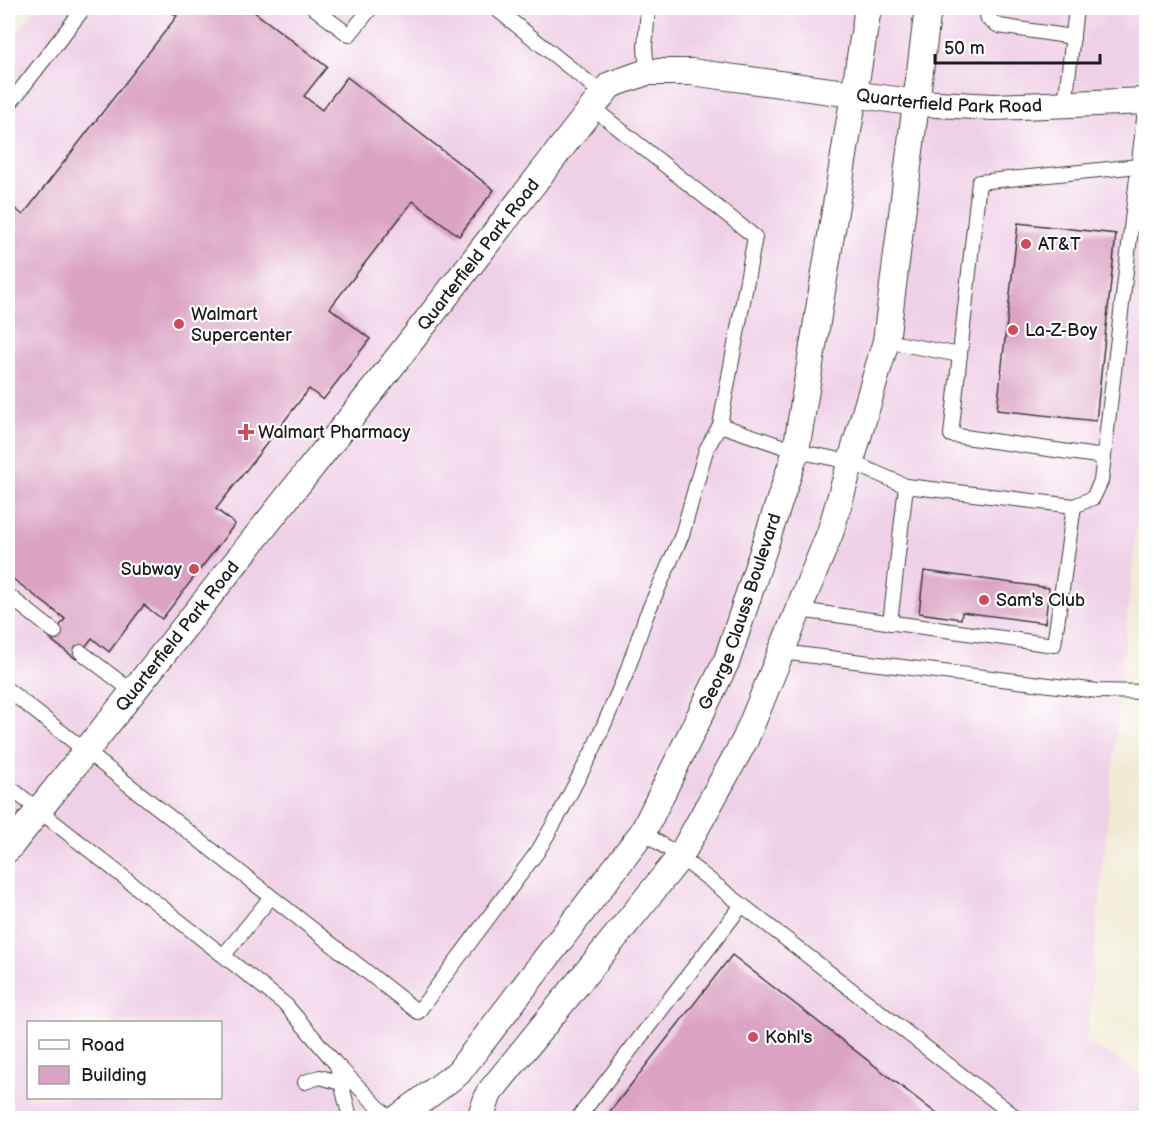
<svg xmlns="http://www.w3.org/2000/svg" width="1154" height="1126" viewBox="0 0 1154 1126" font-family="'Balsamiq Sans',sans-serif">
  <rect width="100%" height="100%" fill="#fff"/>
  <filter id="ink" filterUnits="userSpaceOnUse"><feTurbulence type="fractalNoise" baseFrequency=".0167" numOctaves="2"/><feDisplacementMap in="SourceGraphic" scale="12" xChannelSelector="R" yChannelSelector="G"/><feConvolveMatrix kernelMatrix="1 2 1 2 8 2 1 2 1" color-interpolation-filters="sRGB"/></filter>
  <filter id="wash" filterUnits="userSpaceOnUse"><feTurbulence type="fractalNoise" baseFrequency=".008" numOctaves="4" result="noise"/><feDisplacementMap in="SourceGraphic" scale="24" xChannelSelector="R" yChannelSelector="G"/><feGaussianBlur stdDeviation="1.35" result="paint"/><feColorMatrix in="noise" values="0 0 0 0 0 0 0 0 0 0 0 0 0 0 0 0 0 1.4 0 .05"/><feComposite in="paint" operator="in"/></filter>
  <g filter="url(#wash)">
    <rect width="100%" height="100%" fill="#f1ebd4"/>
    <path fill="#efd0e6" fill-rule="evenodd" d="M37 8H1146V428L1086 1043 1146 1075V1118H8V45ZM28 1022H220V1098H28Z"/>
    <g id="blocks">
      <g fill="#dba2c2">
        <path d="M166 8H249L327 67 304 96 322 110 347 77 494 190 459 236 413 201 330 308 370 339 323 400 309 389 216 509 235 524 162 619 144 605 109 652 92 638 76 659 50 639 65 619 8 575V203L23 215 177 16Z"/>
        <path d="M1018 223 1116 234 1096 421 997 410Z"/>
        <path d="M924 571 1049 588 1045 623 962 612 961 619 919 613Z"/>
        <path d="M732 955 942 1118H605Z"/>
      </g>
    </g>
  </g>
  <g filter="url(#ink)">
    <use href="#blocks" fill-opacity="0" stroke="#3c3b38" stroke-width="1.5"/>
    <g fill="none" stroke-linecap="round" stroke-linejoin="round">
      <g stroke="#3c3b38" stroke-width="16">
        <g id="lane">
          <path d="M314 8 349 35 371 8"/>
          <path d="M495 8 603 94"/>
          <path d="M985 8 988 19 999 26 1073 37"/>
          <path d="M647 72 645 47 648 8"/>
          <path d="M8 106 84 8"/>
          <path d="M1065 106 1076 8"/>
          <path d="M886 341 960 355"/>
          <path d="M720 425 796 451 851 462 906 486 1074 506 1054 645 799 610"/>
          <path d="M1104 457 951 435 979 182 1139 166"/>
          <path d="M1074 506 1093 498 1101 481 1146 102"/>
          <path d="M8 595 55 632"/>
          <path d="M890 623 906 486"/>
          <path d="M81 652 133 692"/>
          <path d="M781 652 1098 691 1146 692"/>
          <path d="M8 690 418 1012 538 851 560 813 593 750 626 674 646 616 682 535 706 450 720 425 755 237 593 108"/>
          <path d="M8 786 286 1005 336 1064 389 1118"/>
          <path d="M643 832 680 857 1017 1118"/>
          <path d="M224 955 271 897"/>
          <path d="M337 1066 350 1118"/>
          <path d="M305 1082 320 1077 341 1083"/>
          <path d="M578 1118 742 905"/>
        </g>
      </g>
      <g stroke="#3c3b38" stroke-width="28">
        <g id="street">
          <path id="s1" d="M8 849 376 386 610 85 647 72H691L918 103 994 107 1146 101"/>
          <path id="s2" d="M398 1118 458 1073 643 832 727 660 796 451 868 8"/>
          <path d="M480 1118 489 1093 680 857 745 740 830 533 886 341 928 8"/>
        </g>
      </g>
      <use href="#lane" stroke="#fff" stroke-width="14"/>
      <use href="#street" stroke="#fff" stroke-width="26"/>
    </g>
  </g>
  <g fill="#d1495b" stroke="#fff" stroke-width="2">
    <circle cx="1026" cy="244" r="6"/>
    <circle cx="179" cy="324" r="6"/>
    <circle cx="1013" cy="330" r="6"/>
    <path d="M243 423h6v6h6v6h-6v6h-6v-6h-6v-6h6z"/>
    <circle cx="194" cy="569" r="6"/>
    <circle cx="984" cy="600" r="6"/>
    <circle cx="753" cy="1037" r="6"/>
  </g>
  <g text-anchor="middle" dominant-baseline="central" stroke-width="4.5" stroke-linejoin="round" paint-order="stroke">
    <g font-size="18" fill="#1c1c1c" stroke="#fff">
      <text stroke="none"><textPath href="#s1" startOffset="1316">Quarterfield Park Road</textPath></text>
      <text stroke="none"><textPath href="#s1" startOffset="758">Quarterfield Park Road</textPath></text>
      <text stroke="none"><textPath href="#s2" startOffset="620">George Clauss Boulevard</textPath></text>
      <text stroke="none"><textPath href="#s1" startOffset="272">Quarterfield Park Road</textPath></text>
    </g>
    <g font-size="18" fill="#1c1c1c" stroke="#fff" text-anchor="start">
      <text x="1038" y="244">AT&amp;T</text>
      <text x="191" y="314">Walmart<tspan x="191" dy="21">Supercenter</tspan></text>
      <text x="1025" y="330">La-Z-Boy</text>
      <text x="258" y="432">Walmart Pharmacy</text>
      <text x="182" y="569" text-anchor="end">Subway</text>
      <text x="996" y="600">Sam's Club</text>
      <text x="765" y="1037">Kohl's</text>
    </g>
  </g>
  <rect width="1154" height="1126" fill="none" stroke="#fff" stroke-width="30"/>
  <rect x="27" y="1021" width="195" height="78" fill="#ffffff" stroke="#a4a4a4" stroke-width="1.5"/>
  <rect x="39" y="1040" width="30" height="9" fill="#ffffff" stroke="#a4a4a4" stroke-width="1.5"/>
  <text x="81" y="1051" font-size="18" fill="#1c1c1c">Road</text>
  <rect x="39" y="1066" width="30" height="18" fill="#dba2c2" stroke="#a4a4a4" stroke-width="1.5"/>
  <text x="81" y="1081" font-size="18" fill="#1c1c1c">Building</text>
  <path d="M935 54v9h165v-9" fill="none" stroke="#1c1c1c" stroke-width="3"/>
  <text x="944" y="54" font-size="18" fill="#1c1c1c" stroke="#ffffff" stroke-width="4.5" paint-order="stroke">50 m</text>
</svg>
